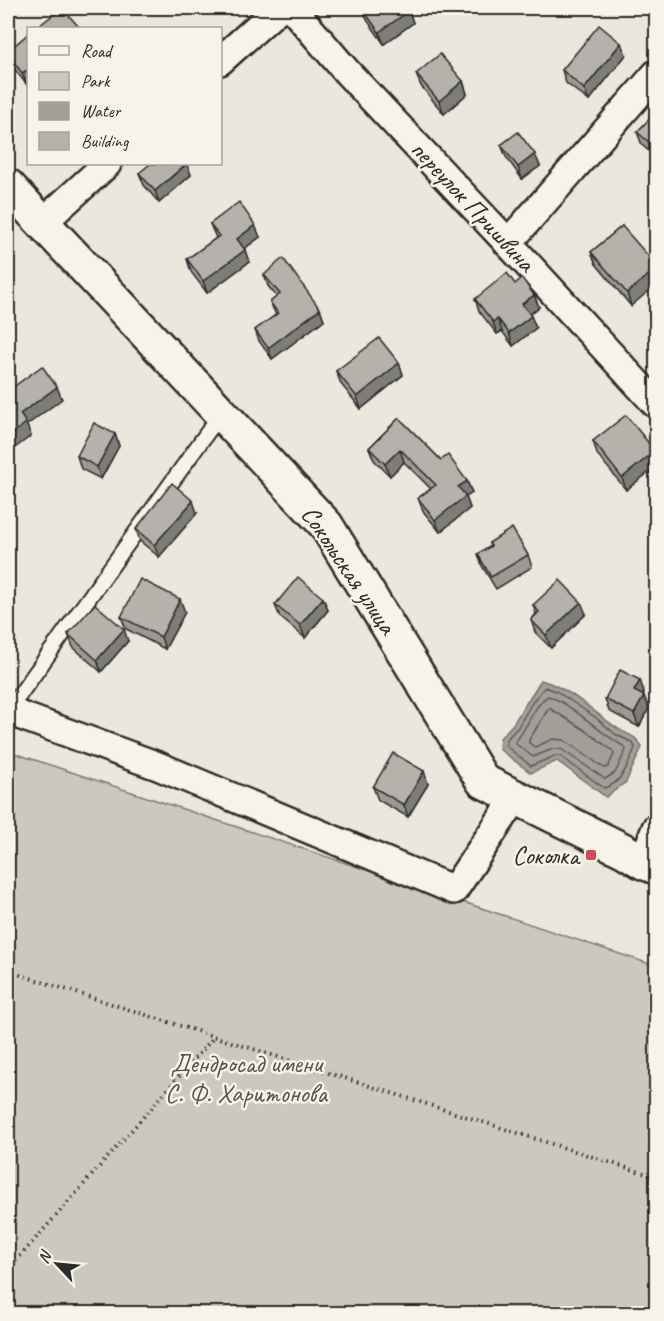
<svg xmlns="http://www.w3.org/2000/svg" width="664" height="1321" viewBox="0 0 664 1321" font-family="Caveat,sans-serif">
  <rect width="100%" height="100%" fill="#ebe7dd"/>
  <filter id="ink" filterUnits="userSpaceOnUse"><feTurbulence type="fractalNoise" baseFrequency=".0167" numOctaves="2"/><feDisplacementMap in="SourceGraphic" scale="12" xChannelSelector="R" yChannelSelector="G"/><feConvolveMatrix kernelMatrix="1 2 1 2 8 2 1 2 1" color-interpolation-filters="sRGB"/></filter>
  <g filter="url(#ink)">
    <path fill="#cbc8bf" stroke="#7b7a75" stroke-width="1.5" d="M8 751 656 966V1313L8 1314Z"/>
    <path fill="#a29f98" stroke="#72716c" stroke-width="1.5" d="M541 680C571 689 591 710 617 728 628 736 634 733 642 747L626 782 606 797 557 761 531 773 499 749 500 738 513 724Z"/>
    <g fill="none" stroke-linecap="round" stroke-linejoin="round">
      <g stroke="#5b5957" stroke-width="1.5">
        <path d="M545 687 556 691 595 717 615 734 633 743 635 748C628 764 622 784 604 788L560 756H555L531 766 506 746V740L518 727 533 701Z"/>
        <path d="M548 696C573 704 600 734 625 747L626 750 615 773 605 779 561 749H553L533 757 516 744V741C527 728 534 705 548 696Z"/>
        <path d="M549 708 585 730 613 751 614 754 608 767 604 768 564 740 553 739 535 747 529 743V740Z"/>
      </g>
      <g stroke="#2b2b2b" stroke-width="18">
        <path id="lane" d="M8 711 222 412"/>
      </g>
      <g stroke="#2b2b2b" stroke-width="32">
        <g id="street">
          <path d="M292 8 347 72 508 243 656 404"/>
          <path d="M220 61 279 8"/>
          <path d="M42 223 107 164"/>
          <path d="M508 243 656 74"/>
          <path d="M8 711 158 766 454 890 516 797"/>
          <path d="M643 862 656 828"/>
        </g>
      </g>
      <g stroke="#2b2b2b" stroke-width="38">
        <path id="secondary" d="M8 186 326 525 483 781 625 851 643 862 656 867"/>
      </g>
      <g stroke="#2b2b2b" stroke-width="4" stroke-dasharray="1.5 4.5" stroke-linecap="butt">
        <path d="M8 971 656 1177"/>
        <path d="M8 1270 214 1037"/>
      </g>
      <use href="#lane" stroke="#f7f3e8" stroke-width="14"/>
      <use href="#street" stroke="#f7f3e8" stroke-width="27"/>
      <use href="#secondary" stroke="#f7f3e8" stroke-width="33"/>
    </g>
    <g fill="#9c9993" stroke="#2b2b2b" stroke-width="1.5">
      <path d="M362 8 409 11 413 23 384 44 367 20Z"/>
      <path d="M28 34V84L27 85 10 64 8 56V51Z"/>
      <path d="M626 55 589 101 566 83 562 70Z"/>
      <path d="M416 74 463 81 467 94 444 114 421 86Z"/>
      <path d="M657 111V158L642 145 637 132Z"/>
      <path d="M501 145 540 166 522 179 506 157Z"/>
      <path d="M187 164 191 175 159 203 144 185 139 173Z"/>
      <path d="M210 224 260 237 244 249 249 262 207 293 191 272 187 259 216 238Z"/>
      <path d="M622 226 631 306 596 264 591 252Z"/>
      <path d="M264 275 320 309 324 320 272 359 259 341 255 330 276 315 270 302 277 297 268 286Z"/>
      <path d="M515 284 534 295 539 307 530 314 536 328 513 346 502 331 497 334 479 311 475 299Z"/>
      <path d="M399 363 403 375 361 409 341 384 336 371Z"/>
      <path d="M399 418 441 460 467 481 472 493 466 497 470 508 440 532 423 511 418 498 431 489 404 462 390 476 374 460 369 448Z"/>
      <path d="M115 434 119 446 101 479 81 469 77 456Z"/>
      <path d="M593 441 655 451 657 455V466L626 490 597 454Z"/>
      <path d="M197 513 159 557 140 541 136 529Z"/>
      <path d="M489 543 528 555 532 567 496 589 482 566 478 554 490 547Z"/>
      <path d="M323 598 328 610 305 638 280 617 275 605Z"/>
      <path d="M533 605 586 614 551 648 535 632 531 620 536 614Z"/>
      <path d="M185 612 165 649 126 629 121 617Z"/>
      <path d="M68 634 128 641 101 672 73 647Z"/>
      <path d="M644 692 643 695 649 708 639 727 609 711 605 699Z"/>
      <path d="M428 784 408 817 378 800 373 787Z"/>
    </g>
    <g fill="#7f7d78" stroke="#2b2b2b" stroke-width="1.5">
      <path d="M409 11 413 23 384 44 379 32Z"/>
      <path d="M621 43 626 55 589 101 584 89Z"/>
      <path d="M27 70 28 74V84L27 85 22 73Z"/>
      <path d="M463 81 467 94 444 114 439 101Z"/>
      <path d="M535 154 540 166 522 179 518 167Z"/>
      <path d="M187 164 191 175 159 203 155 191Z"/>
      <path d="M255 225 260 237 241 251 237 239Z"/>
      <path d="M245 250 249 262 207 293 203 281Z"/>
      <path d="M657 268V284L631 306 627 293Z"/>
      <path d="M534 295 539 307 526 317 522 304Z"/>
      <path d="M320 309 324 320 272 359 268 348Z"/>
      <path d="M531 316 536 328 513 346 509 333Z"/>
      <path d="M498 319 502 331 497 334 493 322Z"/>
      <path d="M399 363 403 375 361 409 357 397Z"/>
      <path d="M57 387 62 399 27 425 31 436 8 453V437L20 414Z"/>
      <path d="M115 434 119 446 101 479 97 467Z"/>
      <path d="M400 449 404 462 390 476 385 464Z"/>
      <path d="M655 451 657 455V466L626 490 622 478Z"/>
      <path d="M467 481 472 493 466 497 470 508 440 532 435 520 458 487Z"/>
      <path d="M193 501 197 513 159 557 154 545Z"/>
      <path d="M323 598 328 610 305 638 300 625Z"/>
      <path d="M180 599 185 612 165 649 161 637Z"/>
      <path d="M581 602 586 614 551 648 546 635Z"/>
      <path d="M124 629 128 641 101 672 97 660Z"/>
      <path d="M640 680 644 692 639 703 634 691Z"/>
      <path d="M644 696 649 708 639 727 634 714Z"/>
      <path d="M424 771 428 784 408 817 404 805Z"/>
    </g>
    <g fill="#b5b2ab" stroke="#2b2b2b" stroke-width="1.5">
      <path d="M62 8 80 28H36Z"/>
      <path d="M362 8H406L409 11 379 32Z"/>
      <path d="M599 25 621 43 584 89 562 70Z"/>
      <path d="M28 34V72L27 70 22 73 8 54V51Z"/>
      <path d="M440 54 463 81 439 101 416 74Z"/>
      <path d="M657 111V149L637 132Z"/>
      <path d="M518 132 535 154 518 167 501 145Z"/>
      <path d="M150 164H186L155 191 139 173Z"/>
      <path d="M239 202 255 225 237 239 245 250 203 281 187 259 219 236 210 224Z"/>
      <path d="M622 226 657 266V268L627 293 591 252Z"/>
      <path d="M283 258 320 309 268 348 255 330 278 313 270 302 280 294 264 275Z"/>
      <path d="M507 273 515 284 522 278 534 295 522 304 531 316 509 333 498 319 493 322 475 299Z"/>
      <path d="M379 338 399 363 357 397 336 371Z"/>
      <path d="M42 366 57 387 20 414 26 423 8 437V399L10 397 8 394V391Z"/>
      <path d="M626 415 655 451 622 478 593 441Z"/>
      <path d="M399 418 441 460 448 455 467 481 458 487 466 496 435 520 418 498 436 485 400 449 385 464 369 448Z"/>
      <path d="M94 423 115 434 97 467 77 456Z"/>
      <path d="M172 483 193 501 154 545 136 529Z"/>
      <path d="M512 528 528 555 491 577 478 554 491 546 489 543Z"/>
      <path d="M298 577 323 598 300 625 275 605Z"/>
      <path d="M140 579 180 599 161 637 121 617Z"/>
      <path d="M560 580 581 602 546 635 531 620 539 612 533 605Z"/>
      <path d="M95 604 124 629 97 660 68 634Z"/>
      <path d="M620 670 640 680 634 691 644 696 634 714 605 699Z"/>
      <path d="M393 753 424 771 404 805 373 787Z"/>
    </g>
  </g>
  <rect fill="#d1495b" stroke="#f7f3e8" stroke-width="2" x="585" y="849" width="12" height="12" rx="3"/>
  <g text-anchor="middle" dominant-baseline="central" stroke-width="5" stroke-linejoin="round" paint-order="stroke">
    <g font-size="26" fill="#2b2b2b" stroke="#f7f3e8">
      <text transform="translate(473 206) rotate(47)">переулок Пришвина</text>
      <text transform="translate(349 570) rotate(56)">Сокольская улица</text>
    </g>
    <g font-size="26" fill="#2b2b2b" stroke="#f7f3e8" text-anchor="end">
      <text x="579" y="855">Соколка</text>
    </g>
    <g font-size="26" fill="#535250" stroke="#f7f3e8">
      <text x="246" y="1063">Дендросад имени<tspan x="246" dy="30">С. Ф. Харитонова</tspan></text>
    </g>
  </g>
  <rect width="664" height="1321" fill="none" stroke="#f7f3e8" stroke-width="30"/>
  <rect x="15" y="15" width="634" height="1291" fill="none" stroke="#2b2b2b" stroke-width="2" filter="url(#ink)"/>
  <rect x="27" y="27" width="195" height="138" fill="#f7f3e8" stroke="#a5a39c" stroke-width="1.5"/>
  <rect x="39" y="46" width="30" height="9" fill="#f7f3e8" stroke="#a5a39c" stroke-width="1.5"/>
  <text x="81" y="57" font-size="18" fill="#2b2b2b">Road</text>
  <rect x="39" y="72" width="30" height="18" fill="#cbc8bf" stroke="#a5a39c" stroke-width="1.5"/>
  <text x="81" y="87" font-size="18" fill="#2b2b2b">Park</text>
  <rect x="39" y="102" width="30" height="18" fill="#a29f98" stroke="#a5a39c" stroke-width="1.5"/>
  <text x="81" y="117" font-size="18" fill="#2b2b2b">Water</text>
  <rect x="39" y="132" width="30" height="18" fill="#b5b2ab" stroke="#a5a39c" stroke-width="1.5"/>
  <text x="81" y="147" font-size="18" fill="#2b2b2b">Building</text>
  <g transform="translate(57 1264) rotate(296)" stroke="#f7f3e8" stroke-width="4.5" paint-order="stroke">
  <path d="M0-4.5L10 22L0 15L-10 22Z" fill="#2b2b2b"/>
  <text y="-9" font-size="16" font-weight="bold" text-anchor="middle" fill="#2b2b2b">N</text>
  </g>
</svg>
